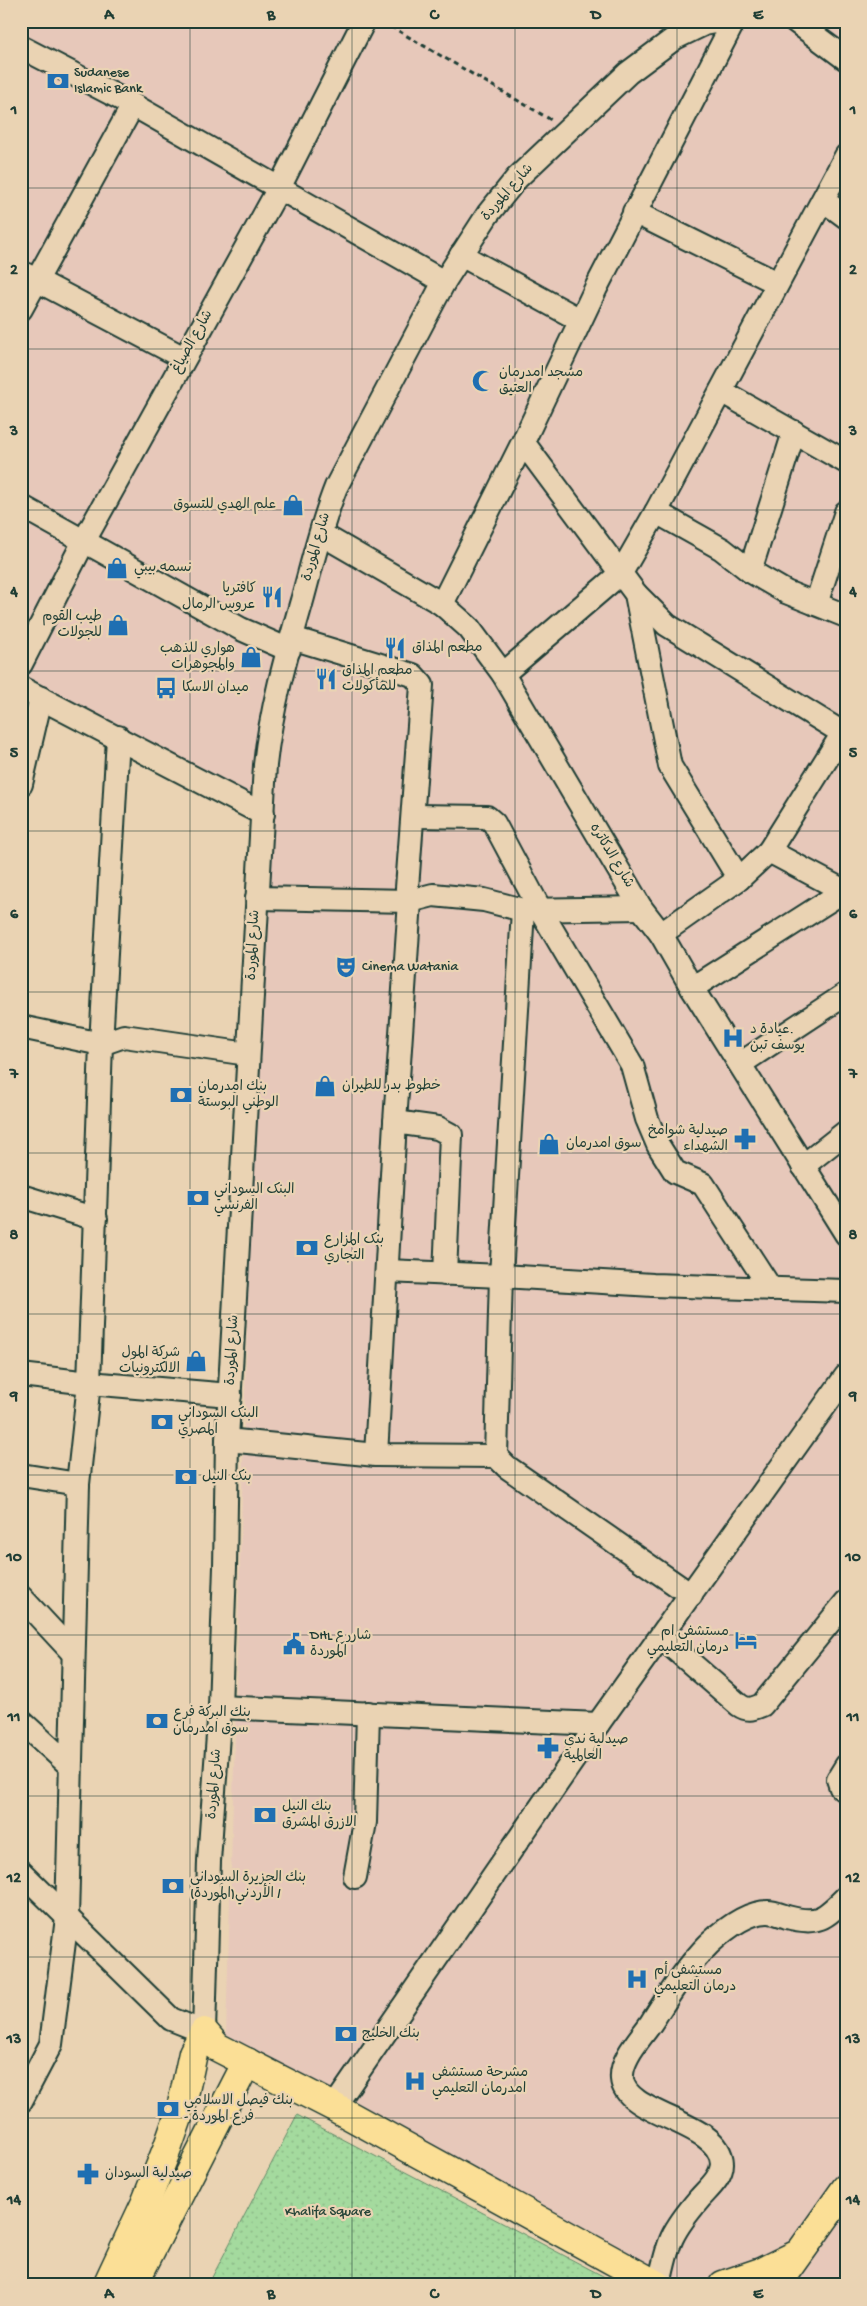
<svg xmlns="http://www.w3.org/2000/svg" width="867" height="2306" viewBox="0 0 867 2306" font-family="'Gochi Hand','Playpen Sans Arabic',sans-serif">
  <defs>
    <pattern id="park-dots" width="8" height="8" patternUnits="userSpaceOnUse" patternTransform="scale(1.25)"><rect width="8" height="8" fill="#a4da9e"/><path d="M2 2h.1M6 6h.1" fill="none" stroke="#8dbc89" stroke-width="1.8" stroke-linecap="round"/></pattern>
  </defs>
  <rect width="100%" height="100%" fill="#ead3b3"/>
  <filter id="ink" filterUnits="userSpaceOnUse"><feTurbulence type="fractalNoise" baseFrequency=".02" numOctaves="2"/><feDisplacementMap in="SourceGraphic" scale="10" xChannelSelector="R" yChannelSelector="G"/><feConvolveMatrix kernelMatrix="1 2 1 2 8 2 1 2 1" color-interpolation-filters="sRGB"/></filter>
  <g filter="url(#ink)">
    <path fill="#e7c8ba" d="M21 21H846V2285H642L226 2034 262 826 21 692Z"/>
    <path fill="url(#park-dots)" stroke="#628c69" d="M297 2115 620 2285H208Z"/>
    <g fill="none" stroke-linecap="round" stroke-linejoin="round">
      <g stroke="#1f3d34" stroke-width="26">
        <g id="minor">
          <path d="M795 21 846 59"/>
          <path d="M21 47 133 105 444 282"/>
          <path d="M823 200 846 217"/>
          <path d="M634 212 777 283"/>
          <path d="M461 255 580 320"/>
          <path d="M21 272 184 358"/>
          <path d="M21 309 133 105"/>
          <path d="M721 391 846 462"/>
          <path d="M523 442 636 594 670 766 739 879"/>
          <path d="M21 506 241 629 289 650"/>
          <path d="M656 512 722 549 750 571 786 592 846 616"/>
          <path d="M321 534 442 604 469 628 503 674 641 908 661 934 692 988 846 1234"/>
          <path d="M750 571 794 432"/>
          <path d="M636 594 667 625 846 735"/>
          <path d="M442 604 523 442 596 288 734 21"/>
          <path d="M816 604 846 512"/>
          <path d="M292 638 413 675 422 685 407 888 410 901 395 1122 376 1455"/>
          <path d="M21 664 84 541 279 188 364 21"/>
          <path d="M503 674 621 573 656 512 846 156"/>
          <path d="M21 688 263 814"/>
          <path d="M21 784 41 698"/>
          <path d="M413 816 487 817 494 823 541 911 632 1065 647 1119 658 1145 675 1172 703 1184 771 1289"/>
          <path d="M769 851 843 733"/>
          <path d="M257 898 410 901 433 895 484 900 523 910 641 908"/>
          <path d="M661 934 739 879 769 851 846 892"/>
          <path d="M692 988 844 891"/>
          <path d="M21 1027 101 1044 124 1036 248 1054"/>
          <path d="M740 1064 846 994"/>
          <path d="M395 1122 438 1128 451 1135 445 1274"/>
          <path d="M803 1166 846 1132"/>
          <path d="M21 1196 96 1219"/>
          <path d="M387 1271 501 1276 523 910"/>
          <path d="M21 1375 89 1383 230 1395"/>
          <path d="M227 1440 376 1455 496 1456"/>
          <path d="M21 1475 78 1484"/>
          <path d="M691 1595 507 1467 496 1456 501 1276 653 1285 846 1291"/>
          <path d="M21 1597 73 1653"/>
          <path d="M661 1637 739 1705C748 1711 752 1709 762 1705L846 1602"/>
          <path d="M220 1707 598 1724"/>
          <path d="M21 1721 69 1765"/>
          <path d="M846 1766 838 1779 841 1788 846 1791"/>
          <path d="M21 1872 171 2019 204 2032 209 1861 220 1707 225 1567 227 1440 265 765C271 708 287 653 303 597 313 560 322 522 336 487L444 282 488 214 517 178 628 73 675 38 704 24 721 21"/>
          <path d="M355 1877 365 1822 368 1713"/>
          <path d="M21 2101 51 2044 67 1918 78 1484 89 1383 101 1044 118 737"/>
          <path d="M334 2107 598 1724 846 1376"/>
          <path d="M659 2285C668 2241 671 2232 700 2198 709 2188 722 2177 722 2163 720 2121 625 2116 622 2079 620 2059 641 2038 651 2023 669 1995 686 1967 709 1944 724 1930 747 1912 768 1912 774 1912 781 1915 787 1917 818 1925 824 1919 846 1897"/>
        </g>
      </g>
      <g stroke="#1f3d34" stroke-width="31">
        <g id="major">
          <path d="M107 2285 145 2204 167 2149 181 2109 193 2053 204 2032 217 2047 334 2107 657 2285"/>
          <path d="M133 2285 247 2062"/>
          <path d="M723 2285 761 2272 798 2254"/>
          <path d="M777 2285 846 2188"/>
        </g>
      </g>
      <path stroke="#1f3d34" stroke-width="3" stroke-dasharray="5 4" stroke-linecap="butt" d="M383 22 553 121"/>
      <use href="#minor" stroke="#ead3b3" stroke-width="22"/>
      <use href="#major" stroke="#fbdf96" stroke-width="28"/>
    </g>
  </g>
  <path fill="none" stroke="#1f3d34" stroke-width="1" stroke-opacity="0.55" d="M190 21V2285M352 21V2285M515 21V2285M677 21V2285M21 188H846M21 349H846M21 510H846M21 671H846M21 831H846M21 992H846M21 1153H846M21 1314H846M21 1475H846M21 1635H846M21 1796H846M21 1957H846M21 2118H846"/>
  <defs>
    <g id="bank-bare" transform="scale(1.725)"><path d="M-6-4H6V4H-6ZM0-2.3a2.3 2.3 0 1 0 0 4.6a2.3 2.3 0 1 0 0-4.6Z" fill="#1f6fb2" stroke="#ead3b3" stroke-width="2.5" paint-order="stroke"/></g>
    <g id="mosque-bare" transform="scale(1.725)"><path d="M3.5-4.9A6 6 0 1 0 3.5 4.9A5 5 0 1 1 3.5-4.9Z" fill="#1f6fb2" stroke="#ead3b3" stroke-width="2.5" paint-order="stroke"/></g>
    <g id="shop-bare" transform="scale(1.725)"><path d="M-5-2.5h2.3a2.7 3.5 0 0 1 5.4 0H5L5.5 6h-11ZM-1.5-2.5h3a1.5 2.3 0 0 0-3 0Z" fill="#1f6fb2" stroke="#ead3b3" stroke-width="2.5" paint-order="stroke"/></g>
    <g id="restaurant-bare" transform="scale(1.725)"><path d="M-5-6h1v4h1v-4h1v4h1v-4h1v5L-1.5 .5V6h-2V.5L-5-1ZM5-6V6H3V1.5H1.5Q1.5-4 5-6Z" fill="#1f6fb2" stroke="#ead3b3" stroke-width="2.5" paint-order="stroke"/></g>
    <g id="bus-bare" transform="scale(1.725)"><path d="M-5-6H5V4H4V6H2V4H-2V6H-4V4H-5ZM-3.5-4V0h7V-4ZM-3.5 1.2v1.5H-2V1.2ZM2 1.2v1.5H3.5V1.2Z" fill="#1f6fb2" stroke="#ead3b3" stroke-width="2.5" paint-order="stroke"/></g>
    <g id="theatre-bare" transform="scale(1.725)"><path d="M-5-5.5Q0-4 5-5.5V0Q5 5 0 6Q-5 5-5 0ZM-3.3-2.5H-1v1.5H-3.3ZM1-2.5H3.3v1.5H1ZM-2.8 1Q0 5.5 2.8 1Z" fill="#1f6fb2" stroke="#ead3b3" stroke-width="2.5" paint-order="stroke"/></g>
    <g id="hospital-bare" transform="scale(1.725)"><path d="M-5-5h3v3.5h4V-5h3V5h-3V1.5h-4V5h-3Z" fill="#1f6fb2" stroke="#ead3b3" stroke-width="2.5" paint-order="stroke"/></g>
    <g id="pharmacy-bare" transform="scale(1.725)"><path d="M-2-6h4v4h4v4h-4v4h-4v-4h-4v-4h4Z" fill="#1f6fb2" stroke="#ead3b3" stroke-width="2.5" paint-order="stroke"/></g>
    <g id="hotel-bare" transform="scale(1.725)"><path d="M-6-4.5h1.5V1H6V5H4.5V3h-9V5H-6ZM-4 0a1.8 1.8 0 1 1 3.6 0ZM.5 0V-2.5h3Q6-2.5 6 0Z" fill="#1f6fb2" stroke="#ead3b3" stroke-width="2.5" paint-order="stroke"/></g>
    <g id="civic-bare" transform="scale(1.725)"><path d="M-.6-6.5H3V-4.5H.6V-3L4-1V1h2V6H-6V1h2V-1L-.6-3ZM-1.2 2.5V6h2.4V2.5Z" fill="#1f6fb2" stroke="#ead3b3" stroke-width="2.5" paint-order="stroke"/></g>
  </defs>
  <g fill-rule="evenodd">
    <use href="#bank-bare" x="58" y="81"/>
    <use href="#mosque-bare" x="483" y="381"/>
    <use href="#shop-bare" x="293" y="505"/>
    <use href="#shop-bare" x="117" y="568"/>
    <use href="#restaurant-bare" x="272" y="597"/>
    <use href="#shop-bare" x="118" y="625"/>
    <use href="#restaurant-bare" x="395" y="648"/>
    <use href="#shop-bare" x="251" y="657"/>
    <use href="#restaurant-bare" x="326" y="679"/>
    <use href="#bus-bare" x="166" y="688"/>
    <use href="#theatre-bare" x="346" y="967"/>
    <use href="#hospital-bare" x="733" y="1038"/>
    <use href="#shop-bare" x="325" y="1086"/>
    <use href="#bank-bare" x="181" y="1095"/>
    <use href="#pharmacy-bare" x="745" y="1139"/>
    <use href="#shop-bare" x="549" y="1144"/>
    <use href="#bank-bare" x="198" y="1198"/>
    <use href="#bank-bare" x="307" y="1248"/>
    <use href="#shop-bare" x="196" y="1361"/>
    <use href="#bank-bare" x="162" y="1422"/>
    <use href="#bank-bare" x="186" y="1477"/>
    <use href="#hotel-bare" x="746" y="1640"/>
    <use href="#civic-bare" x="294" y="1644"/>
    <use href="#bank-bare" x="157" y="1721"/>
    <use href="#pharmacy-bare" x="548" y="1748"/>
    <use href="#bank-bare" x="265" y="1815"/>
    <use href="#bank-bare" x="173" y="1886"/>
    <use href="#hospital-bare" x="637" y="1979"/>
    <use href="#bank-bare" x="346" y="2034"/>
    <use href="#hospital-bare" x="415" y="2081"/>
    <use href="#bank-bare" x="168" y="2109"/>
    <use href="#pharmacy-bare" x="88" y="2174"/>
  </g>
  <g text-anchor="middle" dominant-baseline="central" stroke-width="4.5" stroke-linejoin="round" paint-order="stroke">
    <g font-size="14" fill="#1f3d34" stroke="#ead3b3" text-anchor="start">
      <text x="74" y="73">Sudanese<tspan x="74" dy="16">Islamic Bank</tspan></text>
      <text x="499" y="373">مسجد امدرمان<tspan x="499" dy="16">العتيق</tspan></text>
      <text x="276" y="505" text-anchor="end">علم الهدي للتسوق</text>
      <text x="134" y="568">نسمه بيبي</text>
      <text x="256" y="589" text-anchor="end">كافتريا<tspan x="256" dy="16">عروس الرمال</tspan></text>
      <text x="102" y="617" text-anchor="end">طيب القوم<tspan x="102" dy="16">للجولات</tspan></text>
      <text x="412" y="648">مطعم المذاق</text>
      <text x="235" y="649" text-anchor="end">هواري للذهب<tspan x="235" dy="16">والمجوهرات</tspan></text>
      <text x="342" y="671">مطعم المذاق<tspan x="342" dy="16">للمأكولات</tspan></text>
      <text x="182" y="688">ميدان الاسكا</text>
      <text x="362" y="967">Cinema Watania</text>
      <text x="750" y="1030">عيادة د.<tspan x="750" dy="16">يوسف تبن</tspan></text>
      <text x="342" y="1086">خطوط بدر للطيران</text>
      <text x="198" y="1087">بنك امدرمان<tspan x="198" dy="16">الوطني البوستة</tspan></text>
      <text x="728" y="1131" text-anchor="end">صيدلية شوامخ<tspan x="728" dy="16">الشهداء</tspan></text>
      <text x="566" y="1144">سوق امدرمان</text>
      <text x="214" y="1190">البنک السوداني<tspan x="214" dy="16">الفرنسي</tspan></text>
      <text x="324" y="1240">بنک المزارع<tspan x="324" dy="16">التجاري</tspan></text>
      <text x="180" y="1353" text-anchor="end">شركة المول<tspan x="180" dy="16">الالكترونيات</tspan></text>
      <text x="178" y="1414">البنک السوداني<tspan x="178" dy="16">المصري</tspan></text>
      <text x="202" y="1477">بنک النيل</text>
      <text x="729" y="1632" text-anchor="end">مستشفى ام<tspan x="729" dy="16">درمان التعليمي</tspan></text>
      <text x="310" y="1636">DHL شاررع<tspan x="310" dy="16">الموردة</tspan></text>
      <text x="173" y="1713">بنك البركة فرع<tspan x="173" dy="16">سوق امدرمان</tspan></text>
      <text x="564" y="1740">صيدلية ندي<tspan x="564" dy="16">العالمية</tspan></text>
      <text x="282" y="1807">بنك النيل<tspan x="282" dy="16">الازرق المشرق</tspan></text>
      <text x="190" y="1878">بنك الجزيرة السوداني<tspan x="190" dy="16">الأردني(الموردة) /</tspan></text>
      <text x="654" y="1971">مستشفى أم<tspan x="654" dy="16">درمان التعليمي</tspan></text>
      <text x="362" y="2034">بنك الخليج</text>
      <text x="432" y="2073">مشرحة مستشفى<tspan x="432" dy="16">امدرمان التعليمي</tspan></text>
      <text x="184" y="2101">بنك فيصل الاسلامي<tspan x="184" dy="16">- فرع الموردة</tspan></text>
      <text x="105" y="2174">صيدلية السودان</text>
    </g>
    <g font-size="14" fill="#1f3d34" stroke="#ead3b3">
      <text transform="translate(508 193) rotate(-49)">شارع الموردة</text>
      <text transform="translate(193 342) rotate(-61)">شارع الصياغ</text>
      <text transform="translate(317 547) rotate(-74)">شارع الموردة</text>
      <text transform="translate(611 856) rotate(59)">شارع الدكاتره</text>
      <text transform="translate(254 945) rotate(-87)">شارع الموردة</text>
      <text transform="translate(233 1350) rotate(-87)">شارع الموردة</text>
      <text transform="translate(215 1784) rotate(-86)">شارع الموردة</text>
    </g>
    <g font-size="14" fill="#264539" stroke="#ead3b3">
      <text x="328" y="2212">Khalifa Square</text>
    </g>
  </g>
  <rect width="867" height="2306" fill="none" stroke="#ead3b3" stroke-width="55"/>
  <rect x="28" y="28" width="812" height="2250" fill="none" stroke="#1f3d34" stroke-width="2"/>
  <g font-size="16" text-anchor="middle" font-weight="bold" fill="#1f3d34">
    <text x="109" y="19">A</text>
    <text x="271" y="19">B</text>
    <text x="434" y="19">C</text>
    <text x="596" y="19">D</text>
    <text x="758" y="19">E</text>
    <text x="14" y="114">1</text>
    <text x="853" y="114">1</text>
    <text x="14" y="274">2</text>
    <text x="853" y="274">2</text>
    <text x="14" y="435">3</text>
    <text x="853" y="435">3</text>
    <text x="14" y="596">4</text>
    <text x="853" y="596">4</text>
    <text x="14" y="757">5</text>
    <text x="853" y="757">5</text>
    <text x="14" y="918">6</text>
    <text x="853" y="918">6</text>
    <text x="14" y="1078">7</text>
    <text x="853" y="1078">7</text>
    <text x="14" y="1239">8</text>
    <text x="853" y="1239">8</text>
    <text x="14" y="1400">9</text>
    <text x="853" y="1400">9</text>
    <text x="14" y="1561">10</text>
    <text x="853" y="1561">10</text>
    <text x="14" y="1721">11</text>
    <text x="853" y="1721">11</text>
    <text x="14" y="1882">12</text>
    <text x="853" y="1882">12</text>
    <text x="14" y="2043">13</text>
    <text x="853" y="2043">13</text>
    <text x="14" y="2204">14</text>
    <text x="853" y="2204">14</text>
    <text x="109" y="2298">A</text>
    <text x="271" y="2298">B</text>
    <text x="434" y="2298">C</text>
    <text x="596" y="2298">D</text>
    <text x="758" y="2298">E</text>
  </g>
</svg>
